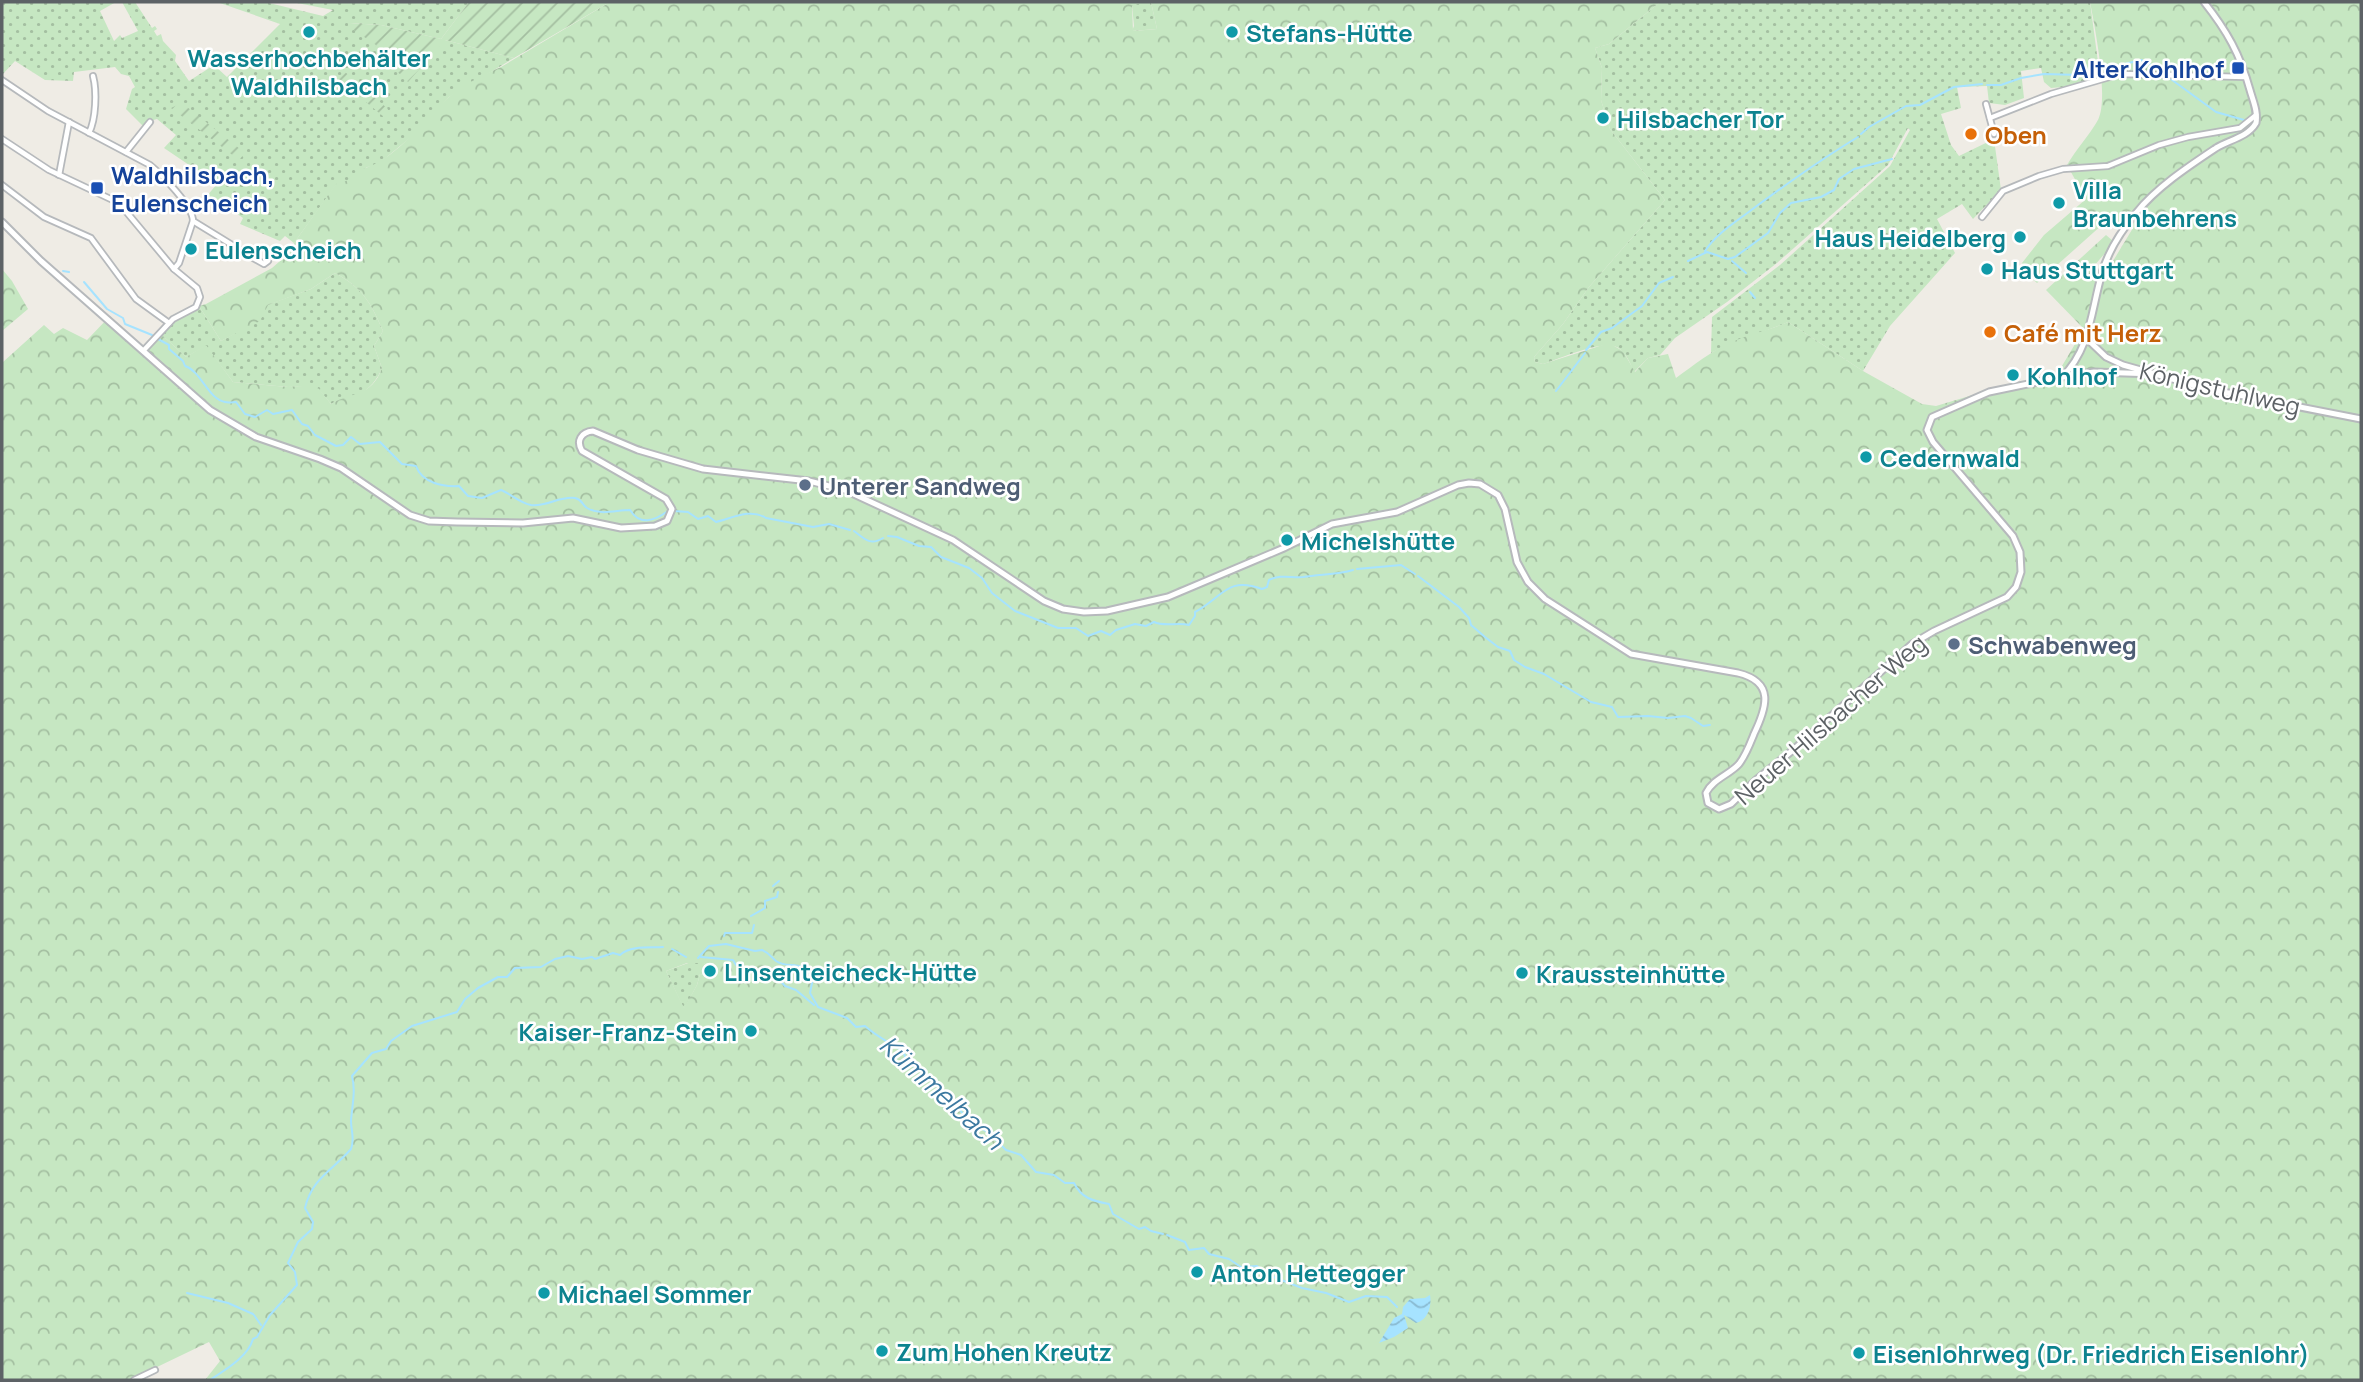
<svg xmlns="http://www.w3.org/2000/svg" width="2363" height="1382" viewBox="0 0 2363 1382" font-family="Manrope,sans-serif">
  <defs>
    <pattern id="grass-dots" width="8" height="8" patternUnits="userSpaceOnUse" patternTransform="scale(1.75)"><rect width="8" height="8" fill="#c6e7c2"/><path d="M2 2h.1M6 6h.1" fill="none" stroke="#a4bfa1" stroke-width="1.8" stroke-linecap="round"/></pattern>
    <pattern id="forest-crowns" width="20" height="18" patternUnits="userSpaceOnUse" patternTransform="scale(1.75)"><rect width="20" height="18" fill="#c6e7c2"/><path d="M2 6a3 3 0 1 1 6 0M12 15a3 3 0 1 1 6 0" fill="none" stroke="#a4bfa1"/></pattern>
    <pattern id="garden-furrows" width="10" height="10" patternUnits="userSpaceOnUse" patternTransform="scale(1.75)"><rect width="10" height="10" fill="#c6e7c2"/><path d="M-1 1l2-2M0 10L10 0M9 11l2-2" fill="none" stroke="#a4bfa1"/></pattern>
    <pattern id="water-waves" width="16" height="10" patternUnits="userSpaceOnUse" patternTransform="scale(1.75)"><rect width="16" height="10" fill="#a6e3ff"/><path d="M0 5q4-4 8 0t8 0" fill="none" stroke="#8abbd2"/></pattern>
  </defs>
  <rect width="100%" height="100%" fill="#efece5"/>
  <g fill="url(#grass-dots)">
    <path d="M2 2H116L100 11 114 41 120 35 122 38 138 31 122 2H135L152 28 155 26 157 29 154 31 157 36 161 34 163 41 176 55 175 61 189 81 214 65 227 77 280 24 217 2H265L323 16 333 10 292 2H469L441 39 381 25 348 23 445 40 514 58 449 97 417 132 376 166 367 167 346 183 336 185 294 243 285 236 280 241 240 224 243 218 222 203 216 207 206 197 217 184 164 148 176 135 157 119 150 121 144 127 126 109 132 89 135 87 129 76 121 74 115 67 74 72 73 81 45 80 15 61 2 75Z"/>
    <path d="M1144 2H1151L1157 29 1132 31 1134 26 1132 5Z"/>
    <path d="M1660 2H2090L2100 77 2063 87 2051 88 2044 82 2041 68 2021 71 2024 98 2005 105 1989 103 1987 86 1957 87 1961 108 1941 114 1951 145 1959 156 1994 139 2001 190 1973 219 1962 204 1937 219 1955 253 1890 326 1863 371 1788 322C1763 333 1736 340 1711 353L1712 317 1780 265 1890 166 1910 130 1908 128 1888 165 1777 263 1727 302 1675 338 1660 355 1648 358 1634 372C1630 363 1625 349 1614 346 1600 341 1558 359 1543 364L1535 362 1534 357 1563 324 1589 287 1665 200 1610 129 1601 100 1602 68 1595 48 1609 44Z"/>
    <path d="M335 273C363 288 371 303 383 331L374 346 382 368C378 379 369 389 359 395 350 400 343 397 331 404L316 386 288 387 233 382 206 346 186 357 162 335 169 323 199 306 221 341 239 331 267 305 311 289Z"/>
    <path d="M691 962 704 963 717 970 713 977 700 974 697 985 684 1009 666 971Z"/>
  </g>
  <g fill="url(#forest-crowns)" fill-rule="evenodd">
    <path d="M610 2H1144L1132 6 1133 31 1157 29 1151 2H1660L1609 44 1595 48 1602 68 1601 100 1610 129 1665 200 1589 287 1563 324 1534 357 1535 362 1543 364 1609 343 1623 351 1635 372 1648 358 1668 354 1676 378C1694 365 1711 351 1732 342 1750 334 1770 330 1788 322L1863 371 1922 404 1936 406 1996 388 2056 376 2084 329 2046 290 2106 235 2113 241 2112 245 2094 266 2099 280 2104 281 2113 271V261L2133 228 2112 222 2103 224 2037 283 2026 273 2022 263 2044 235 2086 199 2067 165C2076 149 2089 136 2098 120 2109 98 2095 28 2090 2H2361V1380H205L220 1361 209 1342 130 1380H2V361L3 362 44 325 54 334 63 328 87 340 110 316 143 347 153 344 162 335 186 357 206 345 233 382 288 387 316 385 331 404C352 391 371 398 382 368L374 346 383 331C371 303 363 288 335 273L311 289 268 305 260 321 221 341 199 306 206 304 272 268 295 248 294 243 336 184C352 182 355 171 368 167 400 155 423 120 449 97 464 84 483 75 501 67ZM687 963H704L716 970 713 977 700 974 697 985 684 1008 666 971Z"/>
    <path d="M2 269 12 281 28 309 2 331Z"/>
  </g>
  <g fill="url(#garden-furrows)">
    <path d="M469 2H610L514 58 445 40 408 82 375 50 376 45 348 26V23L381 25 441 39Z"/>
    <path d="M345 72 388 109 384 117 338 79Z"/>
    <path d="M182 103 245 153 239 160 171 108Z"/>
  </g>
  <path fill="url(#water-waves)" d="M1430 1295C1432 1306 1428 1320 1416 1323L1404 1315 1408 1328 1394 1337 1379 1343 1394 1318 1402 1314 1403 1307 1410 1299 1425 1298Z"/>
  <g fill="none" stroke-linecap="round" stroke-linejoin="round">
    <g stroke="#a6e3ff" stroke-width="2">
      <path d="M2168 77 2216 112 2244 120"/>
      <path d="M1987 85H2001L2021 78 2044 74 2080 75 2141 60 2163 71"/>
      <path d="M1861 134 1869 127 1906 106 1920 105 1954 87 1982 84"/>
      <path d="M1705 251C1716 234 1734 223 1750 211 1785 185 1820 160 1858 137"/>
      <path d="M1688 261 1707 252 1728 259 1735 257 1768 233 1780 213 1791 203 1821 197 1834 190 1839 179 1854 169 1892 159"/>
      <path d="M1732 261 1746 273"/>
      <path d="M63 271 69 272"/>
      <path d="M84 282 107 309 123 318 125 324 152 335"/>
      <path d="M1750 292 1755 298"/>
      <path d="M158 339 169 345V349L183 361 185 366C201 371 208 399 225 402 229 403 233 402 236 402L245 414 255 417 267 410 273 414 292 410 302 424 308 426 315 435 336 446 343 445 351 437 360 444 380 442 402 464 416 466C422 483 443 487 459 486L468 496 482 498 501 490C511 494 520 503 531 505 547 507 559 496 575 498 583 500 581 504 587 508 601 516 616 510 630 510 640 526 654 521 668 511"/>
      <path d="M1586 350 1601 332 1612 328 1642 306 1659 283 1673 277"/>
      <path d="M1556 391 1585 353"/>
      <path d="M674 511 688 512 698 519 708 516 716 522C733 518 750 508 766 518L813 527 829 524 850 530"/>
      <path d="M854 531C865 539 870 546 883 538"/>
      <path d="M888 536 897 537 919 546 931 547 941 557 969 568 982 578 992 593 1015 611 1058 628H1076L1088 636 1101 631 1110 635 1116 630 1135 624 1146 626 1154 622C1164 627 1178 622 1189 625L1195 616V612C1223 597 1227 576 1262 589L1267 587 1269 580C1280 574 1291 578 1303 577 1320 574 1336 575 1353 570"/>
      <path d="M1357 569 1401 565 1415 574"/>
      <path d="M1418 576 1459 607 1469 618 1471 625 1485 637 1498 647 1510 651 1514 660 1525 667 1544 674 1591 702 1612 707 1618 717 1648 716 1668 718 1685 716 1691 718 1703 726 1710 725"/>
      <path d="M773 886 779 881"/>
      <path d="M751 916 765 908V901L777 897 778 892"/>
      <path d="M724 936 725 933H752L754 925"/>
      <path d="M672 949 686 957"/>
      <path d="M701 957 733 960 736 965C750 968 765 977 776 976L785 986 796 990 814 1005"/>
      <path d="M698 958 709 946 726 944 755 951 762 950C769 953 771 957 776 961 790 970 800 958 813 978L810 993 818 1007 847 1018 856 1027 865 1026C876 1036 888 1042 901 1050 908 1055 902 1058 909 1063 935 1080 946 1091 966 1118L973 1117 977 1126 988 1132 1006 1150 1021 1155 1036 1172 1054 1175 1065 1183H1074C1081 1198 1093 1201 1109 1204L1113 1214 1139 1229 1145 1227 1151 1231 1163 1234"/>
      <path d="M1167 1235 1185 1242 1189 1250 1204 1248 1209 1254 1229 1259 1241 1267 1257 1266 1266 1274 1302 1288 1326 1293 1349 1302 1366 1296 1387 1297 1397 1307"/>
      <path d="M187 1293 228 1303 253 1314"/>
      <path d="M254 1315 261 1325"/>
      <path d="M210 1380C225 1370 248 1357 253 1339L257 1337 270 1315 297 1285 295 1272 288 1263 298 1242 312 1229 313 1222 305 1208C312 1178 333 1170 351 1149 355 1139 351 1131 351 1121 352 1105 356 1092 352 1076L372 1053 386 1049 391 1041 412 1026 457 1012 465 999 478 988 498 977H507L515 968 541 967 555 959 568 956 582 959 592 957 595 959 613 953 620 955C631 945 651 948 663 947"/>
    </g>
    <g stroke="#b6b9bc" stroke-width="8">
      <g id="minor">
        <path d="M2 80 48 111 150 165C162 175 193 206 193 221L255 259 264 264 268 261"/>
        <path d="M1986 104 1994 134"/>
        <path d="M1990 118 2051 94 2120 74 2246 77"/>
        <path d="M89 133C96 119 97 91 93 76"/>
        <path d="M2 139 49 170 119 203 174 269 197 288 200 297 196 307 173 319 144 350"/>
        <path d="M126 152 150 122"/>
        <path d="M59 175 69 122"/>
        <path d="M2 185 44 217 91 238 136 299 169 323"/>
        <path d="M1982 217 2003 191 2039 176 2063 169 2108 166 2159 145 2188 137 2240 128 2256 115"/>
        <path d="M174 269 179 263 193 221"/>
        <path d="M134 1380 155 1370"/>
      </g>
    </g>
    <g stroke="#b6b9bc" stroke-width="9">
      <g id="tertiary">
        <path d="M2 222 41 261 210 410 256 437 320 459 341 468 410 515 429 521 457 522 523 523 573 518 621 528 655 526 667 521 672 509 666 499 582 451C576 441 581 432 593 431L638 450 703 469 809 481 845 490 953 540 1044 601 1063 609 1084 612 1107 611 1168 597 1284 548 1332 524 1397 512 1458 485 1469 483 1480 484 1498 495 1505 509 1517 562 1528 582 1545 599 1631 654 1738 673C1775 682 1767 707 1754 734 1750 744 1746 755 1739 764 1729 775 1713 779 1706 793L1708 803 1719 809 1731 804 1756 780 1793 750 1912 644 1934 631 2007 597 2016 587 2021 572 2020 552 2013 536 1933 442 1927 430 1932 417 1989 392 2067 376 2094 372 2156 374"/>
        <path d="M2087 339 2106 357 2123 365 2208 389 2361 419"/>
        <path d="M2062 377C2091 349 2091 310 2102 273 2108 251 2122 230 2136 213 2157 187 2189 166 2216 148 2229 140 2248 137 2256 123 2258 111 2253 101 2250 90 2240 54 2227 31 2204 2"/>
      </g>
    </g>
    <use href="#minor" stroke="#fff" stroke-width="4.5"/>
    <use href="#tertiary" stroke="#fff" stroke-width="5"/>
  </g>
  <g fill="#0f9aa8" stroke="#fff" stroke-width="2.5">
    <circle cx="309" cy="32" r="7"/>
    <circle cx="1232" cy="32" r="7"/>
    <circle cx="1603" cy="118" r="7"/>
    <circle cx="2059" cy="203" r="7"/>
    <circle cx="2020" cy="237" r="7"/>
    <circle cx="191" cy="249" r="7"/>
    <circle cx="1987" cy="269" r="7"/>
    <circle cx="2013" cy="375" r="7"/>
    <circle cx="1866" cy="457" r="7"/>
    <circle cx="1287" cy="540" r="7"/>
    <circle cx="710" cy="971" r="7"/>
    <circle cx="1522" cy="973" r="7"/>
    <circle cx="751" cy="1031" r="7"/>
    <circle cx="1197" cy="1272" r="7"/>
    <circle cx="544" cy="1293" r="7"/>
    <circle cx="882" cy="1351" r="7"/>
    <circle cx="1859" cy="1353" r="7"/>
  </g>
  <g fill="#1a4fb4" stroke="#fff" stroke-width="2.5">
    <rect x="2231" y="61" width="14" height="14" rx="3.5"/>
    <rect x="90" y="181" width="14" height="14" rx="3.5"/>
  </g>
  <g fill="#e8710a" stroke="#fff" stroke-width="2.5">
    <circle cx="1971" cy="134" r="7"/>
    <circle cx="1990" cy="332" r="7"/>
  </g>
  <g fill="#5c6f8a" stroke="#fff" stroke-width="2.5">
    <circle cx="805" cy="485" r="7"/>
    <circle cx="1954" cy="644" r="7"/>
  </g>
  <g text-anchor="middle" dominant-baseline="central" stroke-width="5" stroke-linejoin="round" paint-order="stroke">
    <g font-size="24" font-weight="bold" fill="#0d838f" stroke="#fff" text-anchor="start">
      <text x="1246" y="32">Stefans-Hütte</text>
      <text x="309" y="57" text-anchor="middle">Wasserhochbehälter<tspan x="309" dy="28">Waldhilsbach</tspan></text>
      <text x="1617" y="118">Hilsbacher Tor</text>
      <text x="2073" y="189">Villa<tspan x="2073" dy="28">Braunbehrens</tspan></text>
      <text x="2006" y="237" text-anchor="end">Haus Heidelberg</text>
      <text x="205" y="249">Eulenscheich</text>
      <text x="2001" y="269">Haus Stuttgart</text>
      <text x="2027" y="375">Kohlhof</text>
      <text x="1880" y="457">Cedernwald</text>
      <text x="1301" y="540">Michelshütte</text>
      <text x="724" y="971">Linsenteicheck-Hütte</text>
      <text x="1536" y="973">Kraussteinhütte</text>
      <text x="737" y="1031" text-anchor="end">Kaiser-Franz-Stein</text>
      <text x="1211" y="1272">Anton Hettegger</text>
      <text x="558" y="1293">Michael Sommer</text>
      <text x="896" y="1351">Zum Hohen Kreutz</text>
      <text x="1873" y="1353">Eisenlohrweg (Dr. Friedrich Eisenlohr)</text>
    </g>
    <g font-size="24" font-weight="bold" fill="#164399" stroke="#fff" text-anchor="end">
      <text x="2224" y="68">Alter Kohlhof</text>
      <text x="111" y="174" text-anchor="start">Waldhilsbach,<tspan x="111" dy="28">Eulenscheich</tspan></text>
    </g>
    <g font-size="24" font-weight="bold" fill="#c56008" stroke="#fff" text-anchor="start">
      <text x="1985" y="134">Oben</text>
      <text x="2004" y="332">Café mit Herz</text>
    </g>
    <g font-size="24" fill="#5d6266" stroke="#fff">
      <text transform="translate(2220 388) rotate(13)">Königstuhlweg</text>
      <text transform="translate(1830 719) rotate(-41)">Neuer Hilsbacher Weg</text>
    </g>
    <g font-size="24" font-weight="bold" fill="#4e5e75" stroke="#fff" text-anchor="start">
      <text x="819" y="485">Unterer Sandweg</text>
      <text x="1968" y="644">Schwabenweg</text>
    </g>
    <g font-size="26" font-style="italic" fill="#3c79a0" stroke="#fff">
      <text transform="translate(942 1092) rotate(42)">Kümmelbach</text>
    </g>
  </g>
  <rect width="2363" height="1382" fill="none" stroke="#5d6266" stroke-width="7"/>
</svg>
